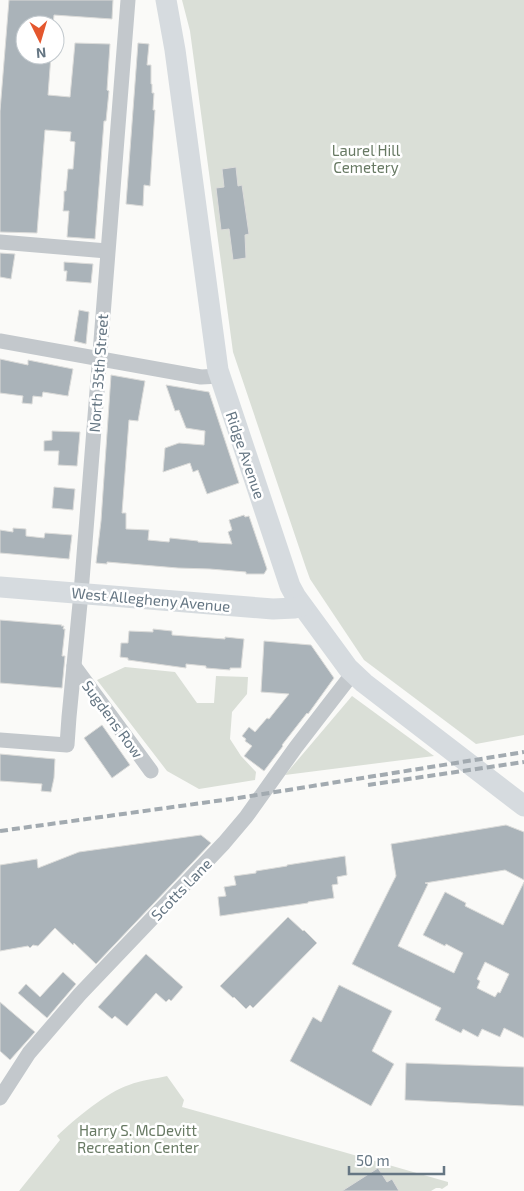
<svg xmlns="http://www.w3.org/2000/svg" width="524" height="1191" viewBox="0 0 524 1191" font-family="'Exo 2',sans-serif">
  <rect width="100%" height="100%" fill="#fafaf8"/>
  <g fill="#dadfd7">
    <path d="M182 0H524V735L476 744 364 660 310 579 306 568 233 352 190 31Z"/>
    <path d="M125 667 175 672 197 703H214L216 676 248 677 247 694 232 712 230 739 241 756 256 772 255 780 199 789 167 771 97 680Z"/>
    <path d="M352 696 434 756 285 775Z"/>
    <path d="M167 1076 184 1100 182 1107 340 1151 448 1182V1185L442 1189 440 1188H436L431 1191H19L60 1140 57 1136C75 1119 107 1092 129 1085 141 1080 155 1079 167 1076Z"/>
  </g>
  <g fill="#aab3b9" stroke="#dcdcda" fill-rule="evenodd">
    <path d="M9 0H113L112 19 54 15 53 25H25V55H51L48 95 70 97 75 43 110 44 107 90 109 91 106 121H104L95 239 67 237 69 211H63L64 201V191H66L68 169H73L75 142 70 141 71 132 45 130 37 233 0 232V111Z"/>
    <path d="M138 43 149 44 147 65H151V84H152V93H154L153 110H155L150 186 144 185 143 206 126 204Z"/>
    <path d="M236 167 238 186 242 185 249 234 245 235 246 258 233 260 229 229 221 230 216 188 224 187 222 169Z"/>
    <path d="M0 253 15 254 11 279 0 277Z"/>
    <path d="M64 262 93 264 91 283 66 281 67 271H64Z"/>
    <path d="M79 310 89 312 86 344 74 341Z"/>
    <path d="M0 359 28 365V360L73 369 68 396 43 392 42 397 33 396 32 404 22 403 23 396 0 393Z"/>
    <path d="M111 375 145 381 138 421 129 420 122 513H126V529L149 530 148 540 169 542 170 538 198 541V542L232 544 228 532 232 530 229 520 244 515 245 517 249 516 267 569 264 574H246V572L210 569 178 568 107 562V564L96 563 101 521Z"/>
    <path d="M166 385 209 392 239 483 207 494 198 470 193 472 190 463 163 472 165 448 179 443 204 445 205 431 186 428 179 410 175 411Z"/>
    <path d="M52 431 80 432 77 466 58 465 59 451H44V441L52 440Z"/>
    <path d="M54 487 75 489 73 510 52 508Z"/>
    <path d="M13 528 26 529V536L44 538 45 533 72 535 69 559 0 553V530L13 532Z"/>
    <path d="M0 620 62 625 61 626H64L63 629H65L62 656H65L62 688 0 683Z"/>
    <path d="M153 629 172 631V635L225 639V637L244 639 241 668H230V670L206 668V666L186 664V668L128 660V658L120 657 121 643H128L129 631 153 632Z"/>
    <path d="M264 641 311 645 334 678 308 714 307 713 282 745 283 746 264 771 244 756 252 746 245 741 246 739 242 736 249 727 255 732 267 718 269 719 289 694 261 692Z"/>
    <path d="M102 725 130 765 112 778 84 738Z"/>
    <path d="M0 754 55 759 54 778 51 792 41 791 42 784 0 781Z"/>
    <path d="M506 825 524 832V880L505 870 425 883 428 884 398 946 454 973 463 953 446 944 445 946 423 935 445 892 466 903 465 906 503 925 524 882V1038L504 1028 500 1037 482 1029 478 1037 463 1029 461 1033 435 1020 441 1008 352 964 396 876 391 844ZM485 962 509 974 500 993 498 992 495 997 477 988 480 981 477 979Z"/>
    <path d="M201 835 211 843 96 964 74 943 73 945 55 928 38 946 33 945 30 948 28 946 0 951V865L37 859 38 868 79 852Z"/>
    <path d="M345 856 347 875 337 877 338 884 332 885 334 898 308 902V903L220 916 218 897 226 896 224 887 236 885 234 876 256 873V871L287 866V865Z"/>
    <path d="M288 917 303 931 304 930 317 943 253 1008 250 1005 246 1009 234 997 233 998 220 986Z"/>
    <path d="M146 954 183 987 171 1001 169 999 166 1002 156 993 127 1026 115 1016 112 1019 98 1007Z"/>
    <path d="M63 972 76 984 47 1018 18 993 26 984 40 997Z"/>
    <path d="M339 985 392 1011 372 1051 394 1064 371 1106 290 1061 313 1017 321 1022Z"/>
    <path d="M0 1002 35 1032 10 1060 0 1051Z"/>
    <path d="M406 1063 524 1067V1106L405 1100Z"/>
    <path d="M378 1168 387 1182 392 1179 399 1191H342Z"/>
  </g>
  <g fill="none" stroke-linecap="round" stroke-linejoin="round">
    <g stroke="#c3c8cc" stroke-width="15">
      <path d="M0 242 107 251"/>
      <path d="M0 341 201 377 220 376"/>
      <path d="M74 666 151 771"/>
      <path d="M0 740 67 745 69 717 81 593 128 0"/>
      <path d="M0 1098 29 1053 80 994 224 843 246 817 296 747 353 673"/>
    </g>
    <g stroke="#d6dbdf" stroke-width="21">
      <path d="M166 0 175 50 218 370 290 586 296 597 348 668 364 683 524 806"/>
      <path d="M0 587 273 609 295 608 302 606"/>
    </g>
    <g stroke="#a2aab0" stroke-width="4" stroke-dasharray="8 4" stroke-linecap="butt">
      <path d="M368 785 524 762"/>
      <path d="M0 831 238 798 524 752"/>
    </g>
  </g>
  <g text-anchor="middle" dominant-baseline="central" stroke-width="5" stroke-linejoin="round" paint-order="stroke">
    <g font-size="15" fill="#687a64" stroke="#fff">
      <text x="366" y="150">Laurel Hill<tspan x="366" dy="17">Cemetery</tspan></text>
      <text x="138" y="1130">Harry S. McDevitt<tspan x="138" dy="17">Recreation Center</tspan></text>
    </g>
    <g font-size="15" fill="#657683" stroke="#fff">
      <text transform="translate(98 373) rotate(-86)">North 35th Street</text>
      <text transform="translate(246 455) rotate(71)">Ridge Avenue</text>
      <text transform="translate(151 599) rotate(5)">West Allegheny Avenue</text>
      <text transform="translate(113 719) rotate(54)">Sugdens Row</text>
      <text transform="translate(181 889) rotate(-46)">Scotts Lane</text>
    </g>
  </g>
  <g transform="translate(40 40) rotate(175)"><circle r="24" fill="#ffffff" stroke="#c1c8cd"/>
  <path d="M0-4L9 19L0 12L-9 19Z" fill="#e4572e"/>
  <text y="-8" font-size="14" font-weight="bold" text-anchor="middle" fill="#657683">N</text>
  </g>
  <path d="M349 1166v8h95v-8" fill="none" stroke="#657683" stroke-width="2.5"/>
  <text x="356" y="1166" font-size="15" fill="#657683" stroke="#ffffff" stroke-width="4" paint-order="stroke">50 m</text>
</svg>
